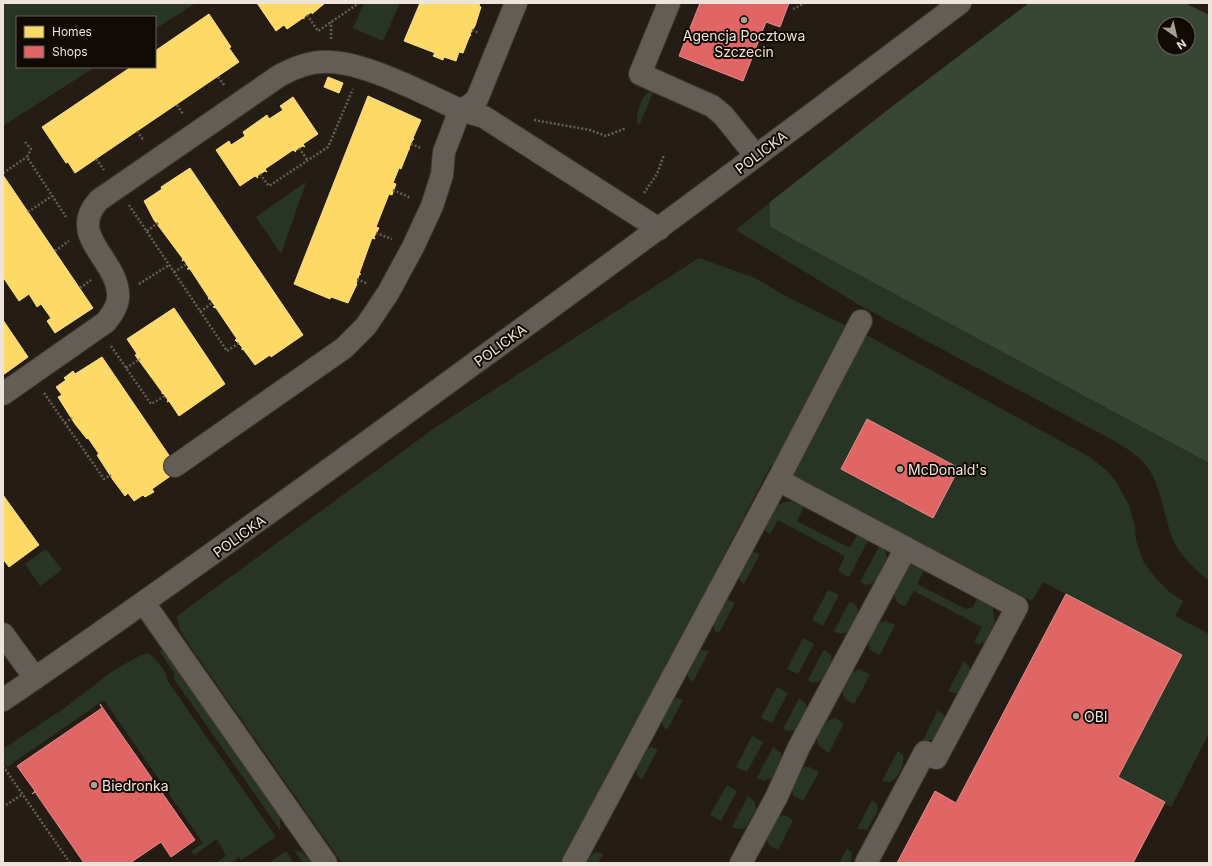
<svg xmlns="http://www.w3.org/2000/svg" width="1212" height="866" viewBox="0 0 1212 866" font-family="Inter,sans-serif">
  <rect width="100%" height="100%" fill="#251d14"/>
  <g fill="#293524">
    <path d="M3 3H196L155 29V17H17V67H95L3 126Z"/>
    <path d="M364 3H400L383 41 353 28Z"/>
    <path d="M648 92H653L640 124 637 123C636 114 641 98 648 92Z"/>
    <path d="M306 182 281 254 256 217Z"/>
    <path d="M770 202V227L1209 463V581C1192 567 1174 550 1169 528 1163 508 1160 486 1148 468 1141 458 1130 451 1120 444L861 306 736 230Z"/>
    <path d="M699 258 755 278 789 298 872 338 1088 456 1105 469 1115 480 1129 505 1135 527 1136 540 1143 561 1153 575 1169 592 1183 601 1175 616 1209 634V733L1171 807 1165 804V802L1118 777 1182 655 1043 582 1032 601 771 465 563 863H342L188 643 180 630 177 616 436 427Z"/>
    <path d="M792 501 805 505 797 521 850 548 858 533 869 539 849 577 838 571 845 556 778 520 770 535 763 528C771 513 774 502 792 501Z"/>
    <path d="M880 545 886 553C888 565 879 583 866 585L860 582Z"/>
    <path d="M46 549 62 570 40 586 25 564Z"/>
    <path d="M753 552 760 554 744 584C732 577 745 562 750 553Z"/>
    <path d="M915 564 925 569 917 584 966 609 973 607 978 596 992 605 995 622 985 642 978 644 974 642 982 627 914 591 905 606C883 600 902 577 909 565Z"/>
    <path d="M828 590 839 595 823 626 812 620Z"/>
    <path d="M728 600 735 603 719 633 715 631 713 624 724 602Z"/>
    <path d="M850 601 857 606 858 615 849 632 839 634 834 631Z"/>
    <path d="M886 621 895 625 880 655 870 650 868 642 878 623Z"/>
    <path d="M803 638 814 644 798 674 787 669Z"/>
    <path d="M162 648 280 817V830L174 679V673L160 652Z"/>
    <path d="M824 649 831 655 832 664 823 680 813 683 808 680Z"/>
    <path d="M702 650 709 651 693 682 688 677 687 673 699 651Z"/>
    <path d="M148 653C156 659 167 670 167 680L276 837 241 860 239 857 231 863H216L226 856 217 839 194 855 191 851 203 843 104 700 7 767 3 761V749L63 709 114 670 141 655Z"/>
    <path d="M964 661 969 666 970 673 959 692 955 693 948 691Z"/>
    <path d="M860 669 870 675 854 704 845 699 842 691C846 682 850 671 860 669Z"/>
    <path d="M777 687 788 693 772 723 761 718Z"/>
    <path d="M677 698 683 700 667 730 663 726C661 717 668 702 677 698Z"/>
    <path d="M799 698 806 704 807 712 798 729 788 731 783 729Z"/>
    <path d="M938 710 944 715V722L934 740H923Z"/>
    <path d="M835 718 844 723 829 753 820 747 817 740C820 730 825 720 835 718Z"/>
    <path d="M752 736 763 742 747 772 736 767Z"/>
    <path d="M651 747 658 749 642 779 637 775C635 765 642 751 651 747Z"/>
    <path d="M773 747 781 753 782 762 772 778 763 781 757 778Z"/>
    <path d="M898 751 903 755C905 764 898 780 889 782L882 781Z"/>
    <path d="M805 767H809L819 772 803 801 794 796 791 788 799 773Z"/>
    <path d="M727 785 737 791 721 821 710 815Z"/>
    <path d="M748 796 755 802 756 810 745 828 737 829 732 827Z"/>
    <path d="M872 800 877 804 878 811 867 830 857 829Z"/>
    <path d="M784 815 793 820 778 850 769 845 766 837 776 818Z"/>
    <path d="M847 848 852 853 851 863H839Z"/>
    <path d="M294 850 302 852 312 863H303Z"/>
    <path d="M286 851 294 863H269Z"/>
    <path d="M596 852 603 854 598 863H586L590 857Z"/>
  </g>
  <path fill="#384733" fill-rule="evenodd" d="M1029 3H1185L1209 15V463L770 227V202L894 105ZM1164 24H1188V48H1164Z"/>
  <g fill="#ffd966" stroke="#fadc88">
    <path d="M257 3H325L312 14V12L304 17V19L303 18 287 29 284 25 276 31Z"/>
    <path d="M420 3H480L479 6 481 7 475 26 470 34 471 36 470 35 463 53 459 52 456 61 444 57 443 60 433 56 435 53 404 41Z"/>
    <path d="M209 14 231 47 229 48 239 62 75 173 68 162 66 163 42 127 131 67H155V51Z"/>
    <path d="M328 77 343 83 339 93 324 87Z"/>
    <path d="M368 96 421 120 413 138 414 140 413 139 409 148 410 149H409L401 169 399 168 393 183 396 184 392 195 389 194 376 227 379 228 374 237 375 239 372 238 359 274H361L359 275 356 284H357L348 303 331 297 330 299 294 284Z"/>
    <path d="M293 97 318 134 303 144 305 147 303 146 299 148 295 151 296 152 293 150 265 169 267 172 265 171 257 176 258 178 255 176 240 186 216 150 229 141 231 145 245 136 243 132 267 115 269 119 283 110 280 106Z"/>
    <path d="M190 168 303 335 274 355 271 357 270 355 255 365 243 349 242 350V347L235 340 237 339 216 308 213 307 215 306 210 299H208L209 298 190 269H187L189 268 184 260 182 261 183 259 154 220 144 201 162 189 161 187Z"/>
    <path d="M3 175 93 308 55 333 47 321 51 318 41 304 37 307 29 294 19 301 3 277Z"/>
    <path d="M174 308 225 384 179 416 169 401 167 402 168 400 163 393 162 394V392L135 355 137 354 127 339Z"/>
    <path d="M3 320 28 357 3 375Z"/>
    <path d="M102 357 179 470 152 489 154 492 145 497 143 495 134 501 128 493 125 496 113 480 97 455 99 454 88 438 87 439 75 424 58 397 62 395 56 387 66 380 64 378 73 371 75 374Z"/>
    <path d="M3 495 39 545 9 567 3 559Z"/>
  </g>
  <g fill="#e06666" stroke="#e48c88">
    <path d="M700 3H789L780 27 766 22 743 81 679 56Z"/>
    <path d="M867 419 959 468 933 518 841 469Z"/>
    <path d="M1066 594 1182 655 1118 777 1165 802 1133 863H897L935 791 956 803Z"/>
    <path d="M100 704 195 840 171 857 161 842 130 863H84L35 792 32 794 35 791 17 766 102 708Z"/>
  </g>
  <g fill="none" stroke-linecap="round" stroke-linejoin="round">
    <g stroke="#3f3831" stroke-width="24">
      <g id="minor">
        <path d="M669 3 640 74 712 106 723 115 756 156"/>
        <path d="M3 394 106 322C112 314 119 305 118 294 117 259 66 235 99 200L279 76C295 67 312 60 331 62 369 64 425 94 460 110L469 106 477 99 516 3"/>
        <path d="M175 466 344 348 366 326 388 293 413 247 432 206 442 175 444 152 460 110 484 117 659 229"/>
        <path d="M778 480 861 321"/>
        <path d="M144 603 326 863"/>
        <path d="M3 634 35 678"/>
        <path d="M3 700C160 593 314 481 468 368 633 248 797 126 960 3"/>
        <path d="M573 863 778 480 1017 607 936 758 925 752 866 863"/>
        <path d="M741 863 777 796 799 747 906 548"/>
      </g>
    </g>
    <g stroke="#645e58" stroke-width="2.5" stroke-dasharray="2 2" stroke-linecap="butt">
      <path d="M793 9 805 3"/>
      <path d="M307 15 318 31 359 3"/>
      <path d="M472 30 479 33"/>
      <path d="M331 39V22"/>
      <path d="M218 77 225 86"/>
      <path d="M177 105 183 114"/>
      <path d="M534 120 590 130 606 136 626 128"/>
      <path d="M137 131 144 141"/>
      <path d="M25 142 31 149 27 157 66 217"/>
      <path d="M411 144 421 148"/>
      <path d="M299 148 308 161"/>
      <path d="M96 159 104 170"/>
      <path d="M3 173 27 157"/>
      <path d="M260 174 269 186 328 147 353 89"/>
      <path d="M393 190 411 198"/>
      <path d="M644 193 657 174 664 155"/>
      <path d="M129 205 227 351 239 343"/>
      <path d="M28 212 52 196"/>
      <path d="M147 231 158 223"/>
      <path d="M376 233 392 239"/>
      <path d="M55 251 69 241"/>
      <path d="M174 272 187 264"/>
      <path d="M357 279 368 284"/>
      <path d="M139 284 169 265"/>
      <path d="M80 288 91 280"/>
      <path d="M200 312 212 303"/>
      <path d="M111 346 151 404 165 396"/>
      <path d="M126 368 140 359"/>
      <path d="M44 393 104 479 111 475"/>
      <path d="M65 423 72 418"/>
      <path d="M3 766 70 863"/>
      <path d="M6 805 23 794"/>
    </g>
    <use href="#minor" stroke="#645d56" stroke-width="22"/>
  </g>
  <g fill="#a89e94" stroke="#100904" stroke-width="1.5">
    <circle cx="744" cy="20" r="4"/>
    <circle cx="900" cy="469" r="4"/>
    <circle cx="1076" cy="716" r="4"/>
    <circle cx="94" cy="785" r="4"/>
  </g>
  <g text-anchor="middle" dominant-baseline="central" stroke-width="4" stroke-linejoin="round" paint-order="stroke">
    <g font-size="14" fill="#eee4d9" stroke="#100904" text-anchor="start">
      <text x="744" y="35" text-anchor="middle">Agencja Pocztowa<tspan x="744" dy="16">Szczecin</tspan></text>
      <text x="908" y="469">McDonald's</text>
      <text x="1084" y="716">OBI</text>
      <text x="102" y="785">Biedronka</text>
    </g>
    <g font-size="14" fill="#eee4d9" stroke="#100904">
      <text transform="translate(761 152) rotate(-37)">POLICKA</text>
      <text transform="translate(500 345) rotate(-36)">POLICKA</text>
      <text transform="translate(239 536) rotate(-36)">POLICKA</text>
    </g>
  </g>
  <rect width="1212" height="866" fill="none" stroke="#eee4d9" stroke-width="8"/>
  <rect x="16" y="16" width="140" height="52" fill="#100904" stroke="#696159"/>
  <rect x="24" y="26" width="20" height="12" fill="#ffd966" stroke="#696159"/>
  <text x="52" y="36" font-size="12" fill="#eee4d9">Homes</text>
  <rect x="24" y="46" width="20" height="12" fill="#e06666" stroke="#696159"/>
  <text x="52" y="56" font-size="12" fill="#eee4d9">Shops</text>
  <g transform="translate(1176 36) rotate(146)"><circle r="19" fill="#100904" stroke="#696159"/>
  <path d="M0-3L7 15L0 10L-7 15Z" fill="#a89e94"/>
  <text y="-6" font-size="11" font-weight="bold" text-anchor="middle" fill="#eee4d9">N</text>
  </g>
</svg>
